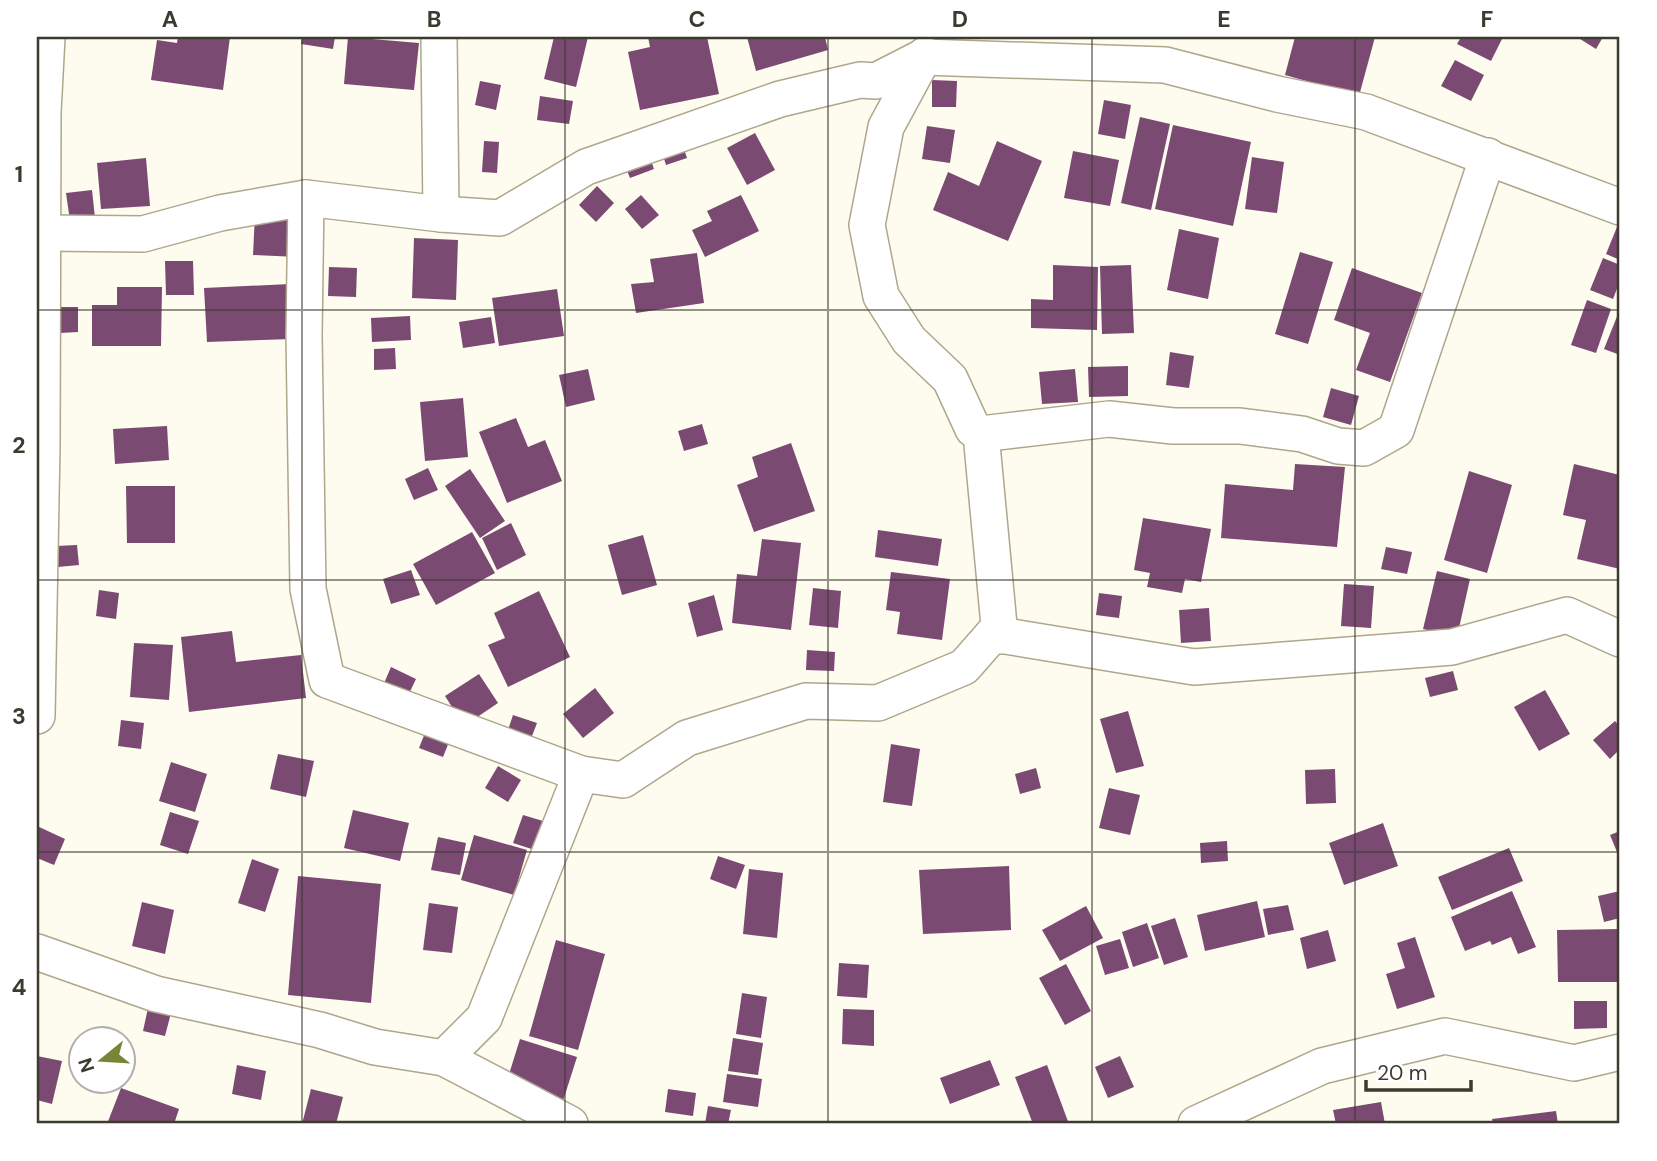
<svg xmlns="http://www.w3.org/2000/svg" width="1657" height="1161" viewBox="0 0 1657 1161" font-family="'DM Sans',sans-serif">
  <rect width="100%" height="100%" fill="#fefbef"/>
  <g fill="#7b4a73">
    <path d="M178 37H230L223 90 151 80 157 40 177 43Z"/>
    <path d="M302 37H335L333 49 301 44Z"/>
    <path d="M348 37 419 43 414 90 344 84Z"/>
    <path d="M554 37H588L576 87 544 79Z"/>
    <path d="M648 37H707L719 94 640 110 628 52 650 47Z"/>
    <path d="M747 37H825L828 50 756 71Z"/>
    <path d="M1295 37H1375L1359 96 1285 75Z"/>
    <path d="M1461 37H1503L1491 61 1457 44Z"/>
    <path d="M1577 37H1603L1596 49Z"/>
    <path d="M1455 60 1484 75 1471 101 1441 86Z"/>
    <path d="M932 80 957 81 956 107H932Z"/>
    <path d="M480 81 501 85 496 110 475 105Z"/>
    <path d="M540 96 573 101 569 124 537 120Z"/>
    <path d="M1104 100 1131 105 1125 139 1098 134Z"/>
    <path d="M1140 117 1170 124 1151 210 1121 203Z"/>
    <path d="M1173 125 1251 142 1233 226 1155 209Z"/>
    <path d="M927 126 955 130 950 163 922 159Z"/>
    <path d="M755 133 775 170 747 185 727 148Z"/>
    <path d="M680 137 687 158 666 165 659 143Z"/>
    <path d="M484 141 499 142 497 173 482 172Z"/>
    <path d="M997 141 1042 161 1008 241 933 210 948 172 979 186Z"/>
    <path d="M647 149 654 169 630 178 622 158Z"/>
    <path d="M1073 151 1119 160 1110 206 1064 198Z"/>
    <path d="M1252 157 1284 162 1277 213 1245 209Z"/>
    <path d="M146 158 150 206 101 209 97 163Z"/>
    <path d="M597 186 614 203 596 222 579 205Z"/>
    <path d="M92 190 95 218 70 221 66 193Z"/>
    <path d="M641 195 659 215 642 229 625 209Z"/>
    <path d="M741 195 759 231 705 257 692 230 712 221 707 211Z"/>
    <path d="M255 214 301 216 298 257 253 255Z"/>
    <path d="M1617 227 1620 228V260L1606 254Z"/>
    <path d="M1179 229 1219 238 1208 299 1167 290Z"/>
    <path d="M414 238 458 240 456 300 412 298Z"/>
    <path d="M1300 252 1333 262 1308 344 1275 334Z"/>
    <path d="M697 253 704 303 636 313 631 284 654 282 650 259Z"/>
    <path d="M1603 258 1620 265V281L1613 299 1590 290Z"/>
    <path d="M165 261H193L194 295H166Z"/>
    <path d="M1053 265 1098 267 1097 330 1031 328V299L1053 300Z"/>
    <path d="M1131 265 1134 333 1102 334 1100 266Z"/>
    <path d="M329 267 357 268 356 297 328 296Z"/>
    <path d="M1352 268 1422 293 1390 382 1356 370 1370 333 1334 320Z"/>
    <path d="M290 284 292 339 207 342 204 288Z"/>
    <path d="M117 287H162L161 346H92V305H117Z"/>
    <path d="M557 289 564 336 499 346 492 298Z"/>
    <path d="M1587 300 1611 309 1596 353 1571 345Z"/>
    <path d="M59 307H78V332L60 333Z"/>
    <path d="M1620 309V355L1604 349Z"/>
    <path d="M410 316 411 340 372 342 371 318Z"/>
    <path d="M491 317 495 343 463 348 459 322Z"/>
    <path d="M395 348 396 369 374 370V349Z"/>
    <path d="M1170 352 1194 356 1189 388 1166 385Z"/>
    <path d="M1128 366V396L1089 397 1088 367Z"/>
    <path d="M588 369 595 400 566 407 559 375Z"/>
    <path d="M1075 369 1078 402 1042 404 1039 372Z"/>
    <path d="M1331 388 1359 396 1351 425 1323 417Z"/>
    <path d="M463 398 468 457 425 461 420 402Z"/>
    <path d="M516 418 528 447 545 440 562 481 507 503 479 432Z"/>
    <path d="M702 424 708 444 684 451 678 431Z"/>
    <path d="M167 426 169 460 115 464 113 429Z"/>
    <path d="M791 443 815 511 754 532 737 485 758 477 752 457Z"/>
    <path d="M1295 464 1345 467 1337 547 1221 538 1225 484 1293 490Z"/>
    <path d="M1574 464 1620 475V569L1577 559 1586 520 1563 515Z"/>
    <path d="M428 468 438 490 414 500 405 479Z"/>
    <path d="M470 469 505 521 480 538 445 486Z"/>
    <path d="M1469 471 1512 485 1487 573 1444 560Z"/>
    <path d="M126 486H175V543H127Z"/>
    <path d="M1143 518 1211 529 1201 582 1185 579 1182 593 1147 587 1150 573 1134 570Z"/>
    <path d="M511 523 526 555 497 570 482 538Z"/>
    <path d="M878 530 942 539 938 566 875 557Z"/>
    <path d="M472 532 495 573 436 605 413 564Z"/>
    <path d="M643 535 657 585 622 595 608 545Z"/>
    <path d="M762 539 801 543 791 630 732 623 737 574 757 576Z"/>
    <path d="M77 545 79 565 58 567 56 546Z"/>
    <path d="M1386 547 1412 552 1407 574 1381 569Z"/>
    <path d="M411 570 420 595 391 604 383 579Z"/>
    <path d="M1437 571 1470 579 1457 637 1423 629Z"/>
    <path d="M891 572 950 579 942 640 897 634 900 612 886 610Z"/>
    <path d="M1344 584 1374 586 1371 628 1341 626Z"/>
    <path d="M813 588 841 591 838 628 809 625Z"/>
    <path d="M99 590 119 593 116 619 96 616Z"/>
    <path d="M539 591 570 657 508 687 488 645 505 638 494 613Z"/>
    <path d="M1099 593 1122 596 1119 618 1096 615Z"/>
    <path d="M714 595 723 630 697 637 688 603Z"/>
    <path d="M1209 608 1211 641 1181 643 1179 610Z"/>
    <path d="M232 631 236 662 301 655 306 698 189 712 181 637Z"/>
    <path d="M134 643 173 645 169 700 130 697Z"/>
    <path d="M807 650 835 652 834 671 806 670Z"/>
    <path d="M391 667 416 679 406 700 382 688Z"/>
    <path d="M1453 671 1458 690 1430 697 1425 678Z"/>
    <path d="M479 674 498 703 464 726 445 696Z"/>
    <path d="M595 688 614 713 583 738 563 714Z"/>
    <path d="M1545 690 1570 734 1539 751 1514 707Z"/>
    <path d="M1128 711 1144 766 1116 773 1100 719Z"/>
    <path d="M513 715 537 723 529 744 506 736Z"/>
    <path d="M121 720 144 723 141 749 118 746Z"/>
    <path d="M1615 721 1620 727V749L1610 759 1593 740Z"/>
    <path d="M425 733 449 742 443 757 419 748Z"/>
    <path d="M891 744 920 749 912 806 883 802Z"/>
    <path d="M278 754 314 761 306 797 270 789Z"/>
    <path d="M171 762 207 774 195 812 159 801Z"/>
    <path d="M498 766 521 780 508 802 485 788Z"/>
    <path d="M1036 768 1041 788 1020 794 1015 774Z"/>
    <path d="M1335 769 1336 803 1306 804 1305 770Z"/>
    <path d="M1109 788 1140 795 1130 835 1099 828Z"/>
    <path d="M353 810 409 823 400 861 344 848Z"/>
    <path d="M170 812 199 821 188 854 160 845Z"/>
    <path d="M523 815 553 824 544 853 513 843Z"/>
    <path d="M1383 823 1398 866 1344 885 1329 843Z"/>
    <path d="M37 826 65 839 54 865 37 858Z"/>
    <path d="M1620 831V851L1617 852 1610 835Z"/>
    <path d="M474 835 527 850 514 895 461 880Z"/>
    <path d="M438 837 466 843 460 875 431 870Z"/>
    <path d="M1227 841 1228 861 1201 863 1200 843Z"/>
    <path d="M1509 848 1523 881 1452 910 1438 877Z"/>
    <path d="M718 856 745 865 736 889 710 879Z"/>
    <path d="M252 859 279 869 265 912 238 903Z"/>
    <path d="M1009 866 1011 930 923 934 919 870Z"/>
    <path d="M749 869 783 873 777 938 743 934Z"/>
    <path d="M298 876 381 884 371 1003 288 995Z"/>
    <path d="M1512 891 1536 947 1518 954 1511 937 1492 945 1490 941 1465 951 1451 917Z"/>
    <path d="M1620 891V918L1604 922 1598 896Z"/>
    <path d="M1257 901 1265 937 1205 951 1197 915Z"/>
    <path d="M142 902 174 910 165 954 132 946Z"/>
    <path d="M429 903 458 907 452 953 423 950Z"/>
    <path d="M1288 905 1294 930 1268 935 1263 909Z"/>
    <path d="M1086 906 1103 938 1060 961 1042 930Z"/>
    <path d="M1175 918 1188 957 1164 965 1151 926Z"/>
    <path d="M1147 923 1159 958 1133 967 1122 932Z"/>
    <path d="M1620 929V982H1558L1557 930Z"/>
    <path d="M1328 930 1336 961 1307 969 1300 938Z"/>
    <path d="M1415 937 1435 997 1397 1009 1386 974 1405 968 1397 943Z"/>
    <path d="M1120 939 1129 968 1105 975 1096 946Z"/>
    <path d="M556 940 605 954 578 1050 529 1036Z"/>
    <path d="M839 963 869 965 867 998 837 996Z"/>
    <path d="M1066 964 1091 1011 1065 1025 1039 978Z"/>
    <path d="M742 993 767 997 761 1038 736 1034Z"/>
    <path d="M1574 1001H1607V1028L1574 1029Z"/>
    <path d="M148 1008 171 1013 165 1036 143 1031Z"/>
    <path d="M843 1009 874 1010V1046L842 1044Z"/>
    <path d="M733 1038 763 1043 758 1075 728 1071Z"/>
    <path d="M520 1039 577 1057 563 1101 506 1084Z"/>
    <path d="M37 1056 62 1061 52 1104 37 1100Z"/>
    <path d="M1120 1056 1134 1087 1108 1098 1095 1067Z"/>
    <path d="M990 1060 1000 1085 950 1104 940 1078Z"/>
    <path d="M237 1065 266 1071 261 1100 232 1094Z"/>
    <path d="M1047 1065 1069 1124H1033L1015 1077Z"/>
    <path d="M727 1074 762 1079 758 1107 723 1102Z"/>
    <path d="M121 1088 179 1109 174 1124H107Z"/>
    <path d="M311 1089 343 1097 336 1124H302Z"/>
    <path d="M668 1089 696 1093 693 1116 665 1112Z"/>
    <path d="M1381 1102 1385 1124H1336L1333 1110Z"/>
    <path d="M708 1106 731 1110 728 1124H705Z"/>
    <path d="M1556 1111 1558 1124H1493L1492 1119Z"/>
  </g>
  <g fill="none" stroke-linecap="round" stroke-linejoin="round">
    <g stroke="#aea78c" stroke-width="38">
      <g id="street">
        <path d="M925 55 886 127 867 225 881 296 909 340 950 379 973 429 981 434 1000 636 993 634"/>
        <path d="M306 198 304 335 308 589 327 680 581 774"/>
        <path d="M441 214 500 218 586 167 780 99 860 80 876 81 923 57 1165 65 1277 94 1366 112 1620 207"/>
        <path d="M44 233 143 234 220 213 306 198 441 214 439 37"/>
        <path d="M981 434 1109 419 1173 426H1240L1302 434 1338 446 1364 448 1396 430 1488 156"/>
        <path d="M37 716 42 444 43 112 47 37"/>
        <path d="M37 952 156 994 320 1030 375 1047 444 1058 570 1124"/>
        <path d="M444 1058 484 1018 581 774 623 780 687 738 806 701 878 703 964 667 993 634 1194 667 1452 647 1567 615 1620 639"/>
        <path d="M1196 1124 1322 1066 1445 1036 1574 1063 1620 1052"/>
      </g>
    </g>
    <use href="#street" stroke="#fff" stroke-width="35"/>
  </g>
  <path fill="none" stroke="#3d3a2f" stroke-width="2" stroke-opacity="0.55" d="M302 37V1124M565 37V1124M828 37V1124M1092 37V1124M1355 37V1124M37 310H1620M37 580H1620M37 852H1620"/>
  <rect width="1657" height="1161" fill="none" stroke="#ffffff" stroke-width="77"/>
  <g transform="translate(102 1060) rotate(252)"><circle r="33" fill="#ffffff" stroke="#b1b0ac" stroke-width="2"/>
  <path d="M0-5L12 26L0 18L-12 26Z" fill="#768635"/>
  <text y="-10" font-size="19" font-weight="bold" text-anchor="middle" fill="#3d3a2f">N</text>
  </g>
  <path d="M1366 1080v10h105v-10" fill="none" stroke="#3d3a2f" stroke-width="3.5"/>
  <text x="1377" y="1080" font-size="21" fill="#3d3a2f" stroke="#ffffff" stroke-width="5" paint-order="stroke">20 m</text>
  <rect x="38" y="38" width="1580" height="1084" fill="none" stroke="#3d3a2f" stroke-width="2.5"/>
  <g font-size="23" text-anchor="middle" font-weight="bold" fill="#3d3a2f">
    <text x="170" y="27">A</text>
    <text x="434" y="27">B</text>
    <text x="697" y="27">C</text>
    <text x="960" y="27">D</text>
    <text x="1224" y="27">E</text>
    <text x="1487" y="27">F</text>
    <text x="19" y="182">1</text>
    <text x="19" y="453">2</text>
    <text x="19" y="724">3</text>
    <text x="19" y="995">4</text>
  </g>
</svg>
